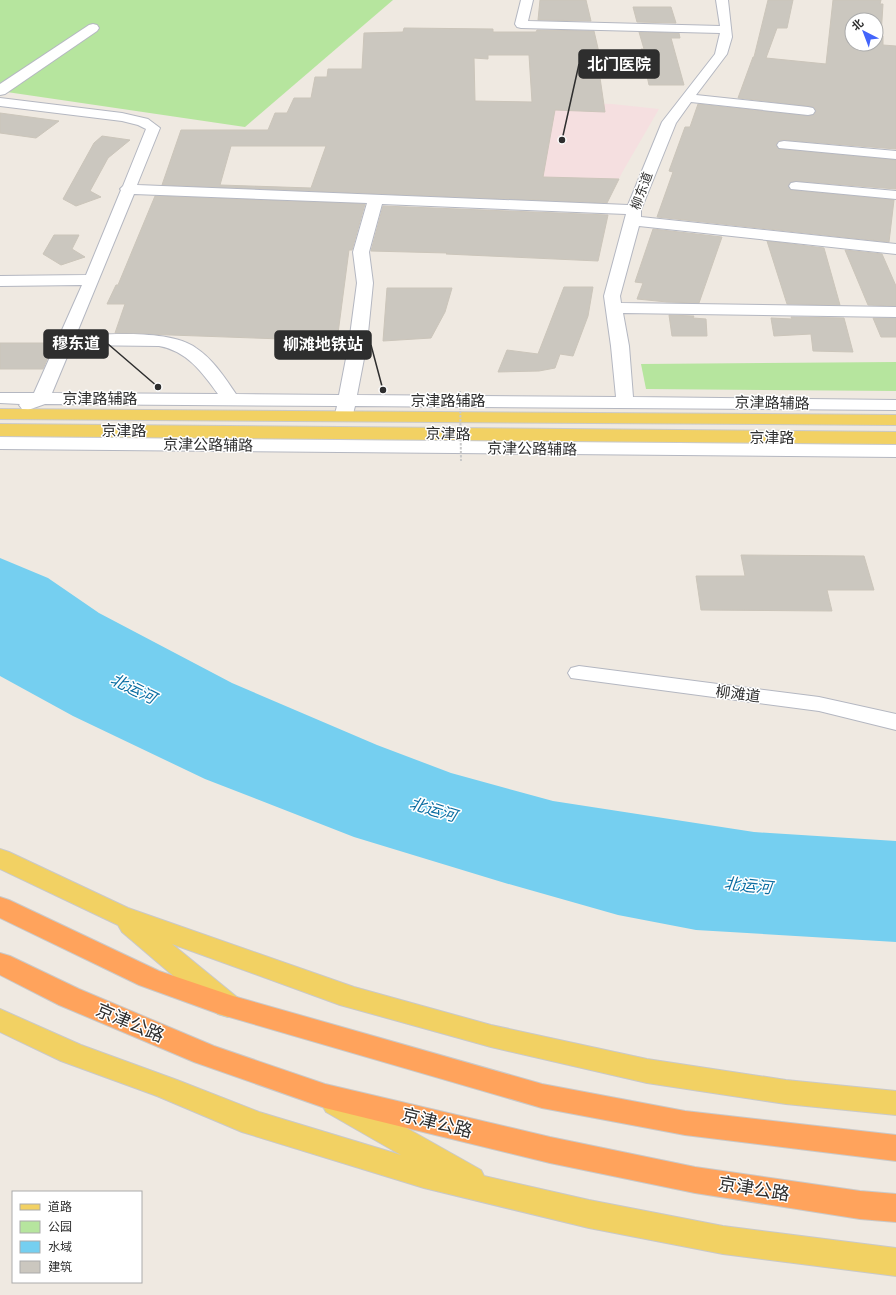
<svg xmlns="http://www.w3.org/2000/svg" width="896" height="1295" viewBox="0 0 896 1295" font-family="Signika,'Noto Sans SC',sans-serif">
  <rect width="100%" height="100%" fill="#efe9e1"/>
  <path fill="#f5dfe0" d="M487 101 612 104 659 109 623 171 608 200 475 192Z"/>
  <g fill="#b6e59e">
    <path d="M0 0H393L245 127 0 91Z"/>
    <path d="M896 362V391L646 389 641 364Z"/>
  </g>
  <path fill="#75cff0" d="M0 558 48 578 99 613 232 683 377 745 451 773 553 801 754 832 896 841V942L696 930 618 915 505 883 354 837 205 779 73 716 0 676Z"/>
  <g fill="#cbc7bf" stroke="#cbc5ba" fill-rule="evenodd">
    <path d="M540 0H586L591 21 538 20Z"/>
    <path d="M768 0H793L787 28H777L766 58 826 64 833 0H881L880 4H883L881 36H883V45L896 46V149L784 140 778 141 776 146 779 149 896 160V189L796 181 791 182 788 185 791 190 894 200 889 242 657 217 673 172 669 171 685 127H690L698 104 808 116 813 115 816 112 814 107 808 106 738 98 753 57H754ZM852 20H876V44H852Z"/>
    <path d="M633 7H671L676 23 637 22Z"/>
    <path d="M404 28 493 29V32H536L537 30 594 31 600 57H597L605 112 555 110 543 177 619 179 607 203 162 185 181 130H268L275 113H287L294 98H311L315 77H327L328 69H362L364 33 403 32ZM488 55H529L532 102 475 101 474 58 488 59ZM231 146H326L311 188 220 185Z"/>
    <path d="M639 32 679 33 680 38H671L684 85H649L641 49H644Z"/>
    <path d="M0 113 59 121 36 138 0 133Z"/>
    <path d="M102 136 130 140 108 158 90 191 101 197 76 206 63 199 94 143Z"/>
    <path d="M155 196 365 204 352 250H349L337 341 115 333 125 304H107L116 285H118Z"/>
    <path d="M383 206 608 215 598 261 446 254 447 253 371 251Z"/>
    <path d="M653 229 722 237 699 303 667 302 637 299 643 283 635 282Z"/>
    <path d="M54 235H79L72 249 85 257 61 265 43 254Z"/>
    <path d="M767 241 824 248 840 305 787 304Z"/>
    <path d="M845 250 882 254 896 286V306L868 305Z"/>
    <path d="M564 287H593L588 316 573 356 560 354 555 368 539 371 498 372 507 350 538 354Z"/>
    <path d="M387 288H452L445 312 431 338 383 341Z"/>
    <path d="M669 315 694 316 693 318 706 319 707 336H672Z"/>
    <path d="M791 317 844 318 853 352 813 351 811 334 774 336 771 318 792 319Z"/>
    <path d="M873 318H896V337H881Z"/>
    <path d="M0 343H54L43 369H0Z"/>
    <path d="M741 555 864 556 874 590H827L832 611 701 610 696 576H745Z"/>
  </g>
  <g fill="none" stroke-linecap="round" stroke-linejoin="round">
    <g stroke="#b4b7c1" stroke-width="2">
      <g id="minor">
        <path d="M521 0H533L528 21 720 26 716 0H728L732 37 727 54 696 95 808 107 813 108 815 111 813 114 808 115 691 102 676 123 641 210V217L896 244V254L639 226 620 296 621 303 896 307V317L623 313 629 346 633 397 896 400V410L355 406 353 414 350 418 344 419 338 418 335 414 337 406 45 404 28 410 22 409 19 405 20 404 0 403V393H34L82 285 0 286V276L86 275 121 190 120 189 123 186 146 129 138 125 122 121 0 106V98L122 113 148 119 160 128 137 185 628 205 662 122 715 54 720 33 521 28 517 27 515 24ZM134 194 367 203 353 252 357 283 349 343 339 395 236 394C225 378 213 359 196 348 169 329 109 335 76 335ZM382 204 626 214 604 296 611 346 616 397 357 395 367 343 373 283 369 252ZM72 345 159 346C187 351 202 372 218 394L52 393Z"/>
        <path d="M93 24 97 25 99 28 97 31 5 94 0 95V84L89 25Z"/>
        <path d="M784 141 896 151V159L779 148 777 145 779 142Z"/>
        <path d="M796 182 896 191V199L791 189 789 186 791 183Z"/>
        <path d="M0 437 896 445V457L0 449Z"/>
        <path d="M579 666 819 697 896 714V730L819 711 571 678 568 673 571 668Z"/>
      </g>
    </g>
    <g stroke="#c9c9c9" stroke-width="2">
      <g id="major">
        <path d="M0 409 896 415V425L0 419Z"/>
        <path d="M0 424 896 432V444L0 436Z"/>
        <path d="M0 849 9 852 128 908 354 987 491 1025 647 1059 786 1080 896 1091V1115L786 1104 647 1083 491 1047 340 1005 172 944 238 998 242 1006 238 1014 228 1017 218 1014 122 932 118 925 0 869Z"/>
        <path d="M0 1009 81 1045 177 1080 259 1112 401 1155 326 1112 321 1103 326 1094 336 1091 346 1094 481 1170 484 1176 589 1200 723 1226 896 1248V1276L723 1254 589 1228 424 1188 242 1132 157 1096 61 1061 0 1032Z"/>
      </g>
    </g>
    <g stroke="#c9c9c9" stroke-width="2">
      <g id="highway">
        <path d="M0 897 9 900 159 971 233 996 542 1084 685 1111 896 1135V1161L685 1135 542 1108 219 1014 139 985 0 918Z"/>
        <path d="M0 953 10 956 79 989 214 1046 325 1084 550 1137 695 1167 860 1191 896 1194V1222L860 1219 695 1193 550 1163 325 1108 194 1062 59 1005 0 975Z"/>
      </g>
    </g>
    <use href="#minor" fill="#fff" fill-rule="evenodd"/>
    <use href="#major" fill="#f2d163" fill-rule="evenodd"/>
    <use href="#highway" fill="#ffa35c" fill-rule="evenodd"/>
    <path stroke="#c9c9c9" stroke-width="2" stroke-dasharray="2.5 1.5" stroke-linecap="butt" d="M460 391 461 461"/>
  </g>
  <g text-anchor="middle" dominant-baseline="central" stroke-width="3" stroke-linejoin="round" paint-order="stroke">
    <g font-size="13" fill="#2e2e2e" stroke="#fff">
      <text transform="translate(642 191) rotate(-70)">柳东道</text>
    </g>
    <g font-size="15" fill="#2e2e2e" stroke="#fff">
      <text x="100" y="399">京津路辅路</text>
      <text x="448" y="401">京津路辅路</text>
      <text transform="translate(772 403) rotate(1)">京津路辅路</text>
      <text x="124" y="431">京津路</text>
      <text transform="translate(448 434) rotate(1)">京津路</text>
      <text x="772" y="438">京津路</text>
      <text transform="translate(208 445) rotate(1)">京津公路辅路</text>
      <text transform="translate(532 449) rotate(1)">京津公路辅路</text>
      <text transform="translate(738 694) rotate(7)">柳滩道</text>
    </g>
    <g font-size="16" font-style="italic" fill="#0d6fa3" stroke="#fff">
      <text transform="translate(133 689) rotate(26)">北运河</text>
      <text transform="translate(433 810) rotate(17)">北运河</text>
      <text transform="translate(748 886) rotate(6)">北运河</text>
    </g>
    <g font-size="18" fill="#2e2e2e" stroke="#fff">
      <text transform="translate(130 1023) rotate(23)">京津公路</text>
      <text transform="translate(437 1123) rotate(14)">京津公路</text>
      <text transform="translate(754 1189) rotate(9)">京津公路</text>
    </g>
  </g>
  <path fill="none" stroke="#2e2e2e" stroke-width="1.5" d="M562 140L579 64M158 387L108 344M383 390L371 345"/>
  <g fill="#2e2e2e" stroke="#fff" stroke-width="1.5">
    <circle cx="562" cy="140" r="4"/>
    <circle cx="158" cy="387" r="4"/>
    <circle cx="383" cy="390" r="4"/>
  </g>
  <g fill="#2e2e2e" stroke="#2e2e2e" stroke-width="1.5">
    <rect x="579" y="50" width="80" height="28" rx="4"/>
    <rect x="44" y="330" width="64" height="28" rx="4"/>
    <rect x="275" y="331" width="96" height="28" rx="4"/>
  </g>
  <g font-size="16" text-anchor="middle" font-weight="bold" fill="#fff">
    <text x="619" y="70">北门医院</text>
    <text x="76" y="349">穆东道</text>
    <text x="323" y="350">柳滩地铁站</text>
  </g>
  <rect x="12" y="1191" width="130" height="92" fill="#ffffff" stroke="#ababab"/>
  <rect x="20" y="1204" width="20" height="6" fill="#f2d163" stroke="#ababab"/>
  <text x="48" y="1211" font-size="12" fill="#2e2e2e">道路</text>
  <rect x="20" y="1221" width="20" height="12" fill="#b6e59e" stroke="#ababab"/>
  <text x="48" y="1231" font-size="12" fill="#2e2e2e">公园</text>
  <rect x="20" y="1241" width="20" height="12" fill="#75cff0" stroke="#ababab"/>
  <text x="48" y="1251" font-size="12" fill="#2e2e2e">水域</text>
  <rect x="20" y="1261" width="20" height="12" fill="#cbc7bf" stroke="#ababab"/>
  <text x="48" y="1271" font-size="12" fill="#2e2e2e">建筑</text>
  <g transform="translate(864 32) rotate(318)"><circle r="19" fill="#ffffff" stroke="#ababab"/>
  <path d="M0-3L7 15L0 10L-7 15Z" fill="#4264fb"/>
  <text y="-6" font-size="11" font-weight="bold" text-anchor="middle" fill="#2e2e2e">北</text>
  </g>
</svg>
